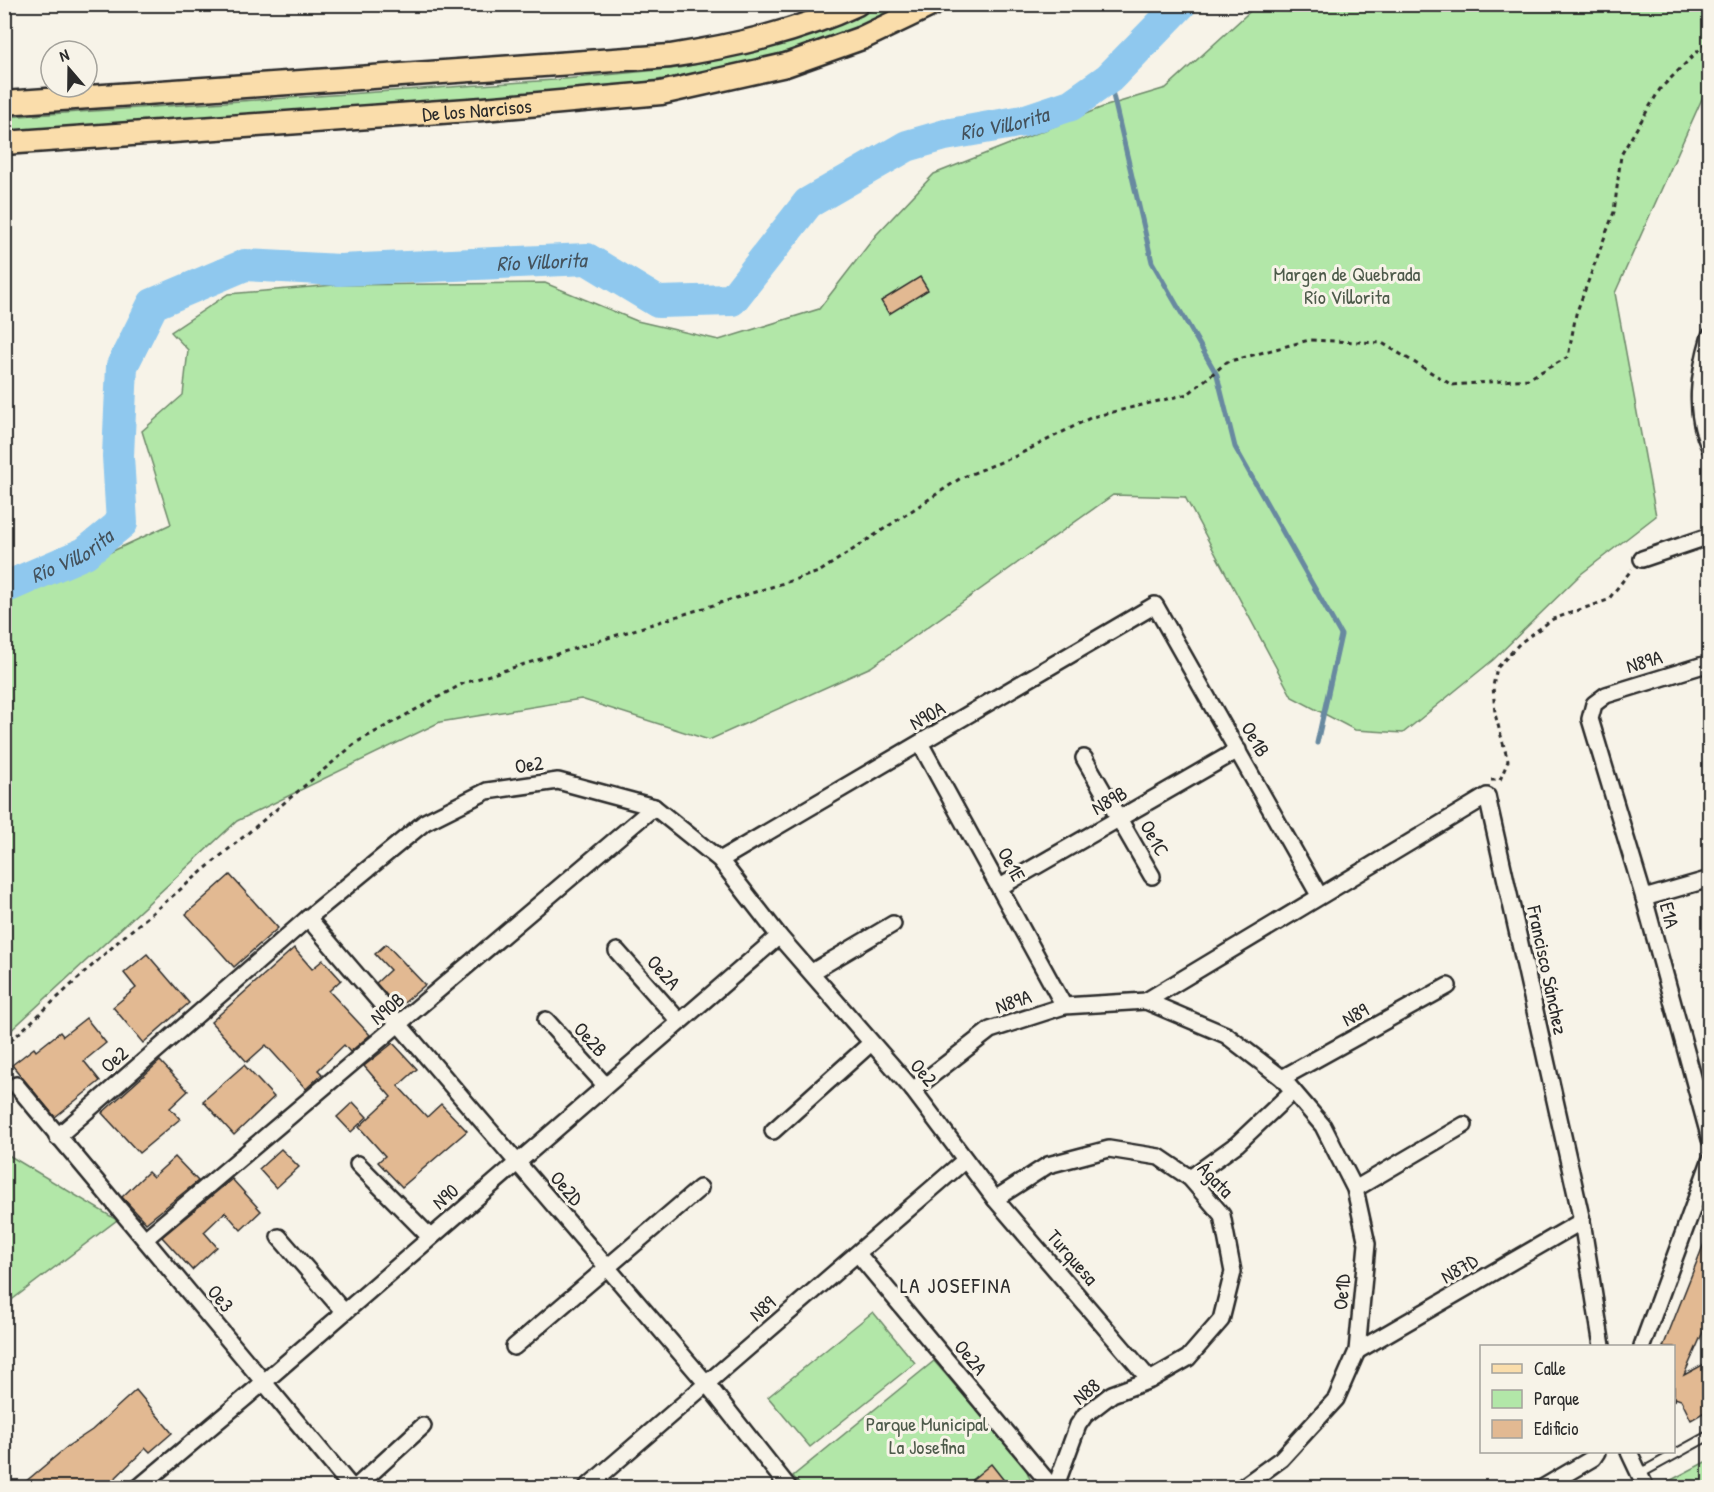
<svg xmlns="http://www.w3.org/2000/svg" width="1714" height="1492" viewBox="0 0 1714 1492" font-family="'Patrick Hand',sans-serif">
  <rect width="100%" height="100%" fill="#f7f3e8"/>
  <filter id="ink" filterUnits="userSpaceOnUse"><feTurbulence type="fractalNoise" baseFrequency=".0167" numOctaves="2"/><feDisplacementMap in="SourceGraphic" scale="12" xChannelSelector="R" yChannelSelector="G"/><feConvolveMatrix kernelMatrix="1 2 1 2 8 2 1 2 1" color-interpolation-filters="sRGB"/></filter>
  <g filter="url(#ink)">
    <g fill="#b2e7a8" stroke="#6e896a" stroke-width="1.5">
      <path d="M885 5H905C741 87 569 92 390 104 261 113 133 123 5 131V117L554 80 679 68 758 51 833 26Z"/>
      <path d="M1257 5H1709V83L1615 293 1656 516 1581 574 1493 660 1403 733 1355 730 1292 697 1185 497 1113 495 871 667 709 740 581 699 440 722 237 821 5 1036V601L171 524 142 431 183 395 188 350 171 332 228 294 334 285 545 283 637 321 719 340 819 309 876 235 934 174 1103 107 1166 88Z"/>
      <path d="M5 1153 117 1220 5 1305Z"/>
      <path d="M873 1312 915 1363 810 1447 768 1397Z"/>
      <path d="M934 1361 1025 1466 1033 1487 802 1488 793 1476Z"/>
      <path d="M1709 1460V1487H1658Z"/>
    </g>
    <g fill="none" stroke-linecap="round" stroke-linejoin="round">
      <path stroke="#6789a0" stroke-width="5" d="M1109 78 1152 262 1217 375 1235 447 1341 635 1317 743"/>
      <path stroke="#8fc8ee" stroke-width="32" id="s1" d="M4 588 85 553 122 523 118 456 122 366 153 304 245 265 340 270 587 259 658 302 732 300 808 203 907 146 945 135 1023 121 1071 105 1109 78 1181 4"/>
    </g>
    <g fill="#e2b992" stroke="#2b2b2b" stroke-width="1.5">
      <path d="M920 277 928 290 889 314 881 301Z"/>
      <path d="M230 875 278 928 234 967 186 914Z"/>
      <path d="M386 944 425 985 398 1008 376 983 390 970 375 954Z"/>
      <path d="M294 948 312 969 323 960 341 980 329 991 370 1035 350 1052 344 1045 318 1070 322 1074 306 1089 266 1045 247 1062 211 1022Z"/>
      <path d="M147 954 189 1003 143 1043 113 1007 136 988 124 973Z"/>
      <path d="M86 1018 106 1043 84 1061 100 1081 55 1117 12 1065 34 1048 36 1051 60 1032 63 1036Z"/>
      <path d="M393 1043 417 1069 398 1086 427 1117 441 1104 467 1131 402 1187 378 1162 385 1156 359 1127 391 1097 364 1066Z"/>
      <path d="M160 1061 188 1091 170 1108 180 1119 139 1153 102 1113Z"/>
      <path d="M244 1065 274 1097 234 1135 203 1101Z"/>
      <path d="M353 1102 367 1117 351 1132 337 1117Z"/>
      <path d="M281 1149 299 1167 276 1188 259 1169Z"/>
      <path d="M175 1157 198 1181 146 1223 122 1197 148 1172 153 1177Z"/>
      <path d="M232 1179 261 1211 241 1230 225 1212 204 1232 217 1247 192 1270 162 1237Z"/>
      <path d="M1707 1236H1710V1316L1684 1375 1710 1361V1409L1691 1420 1681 1400 1675 1398 1674 1401V1347H1663Z"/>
      <path d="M136 1390 172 1433 150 1452 146 1448 105 1488H18L68 1446 92 1430Z"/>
      <path d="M991 1464 1010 1488H962Z"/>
    </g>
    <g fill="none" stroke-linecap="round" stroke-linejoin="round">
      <g stroke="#2b2b2b" stroke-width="12">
        <path id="service" d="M1641 1473 1710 1435"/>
      </g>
      <g stroke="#2b2b2b" stroke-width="20">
        <g id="minor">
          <path d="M1710 336C1699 373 1693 412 1710 448"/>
          <path d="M1642 559 1710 536"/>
          <path d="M1710 663 1606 695 1594 704 1590 719 1644 898 1710 1139"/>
          <path d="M920 743 1064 1006"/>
          <path d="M1084 758 1152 876"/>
          <path d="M720 860 1155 605 1319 895"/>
          <path d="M1000 887 1238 750"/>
          <path d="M1644 898 1710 879"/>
          <path d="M308 918 707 1384 789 1488"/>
          <path d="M617 951 679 1021"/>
          <path d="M812 972 893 924"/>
          <path d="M1146 1001 1487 796 1582 1221 1602 1346"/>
          <path d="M546 1020 605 1085"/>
          <path d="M1282 1078 1448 986"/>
          <path d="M16 1085 352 1488"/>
          <path d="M913 1090 990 1030 1064 1006 1146 1001 1226 1035 1282 1078 1323 1126 1355 1189 1367 1244 1357 1351 1336 1399 1281 1459 1241 1488"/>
          <path d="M773 1131 871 1043"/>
          <path d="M57 1137 308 918 425 822 487 791 558 781 654 807 720 860 779 936 913 1090 995 1199 1150 1380"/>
          <path d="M358 1164 430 1237"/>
          <path d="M1190 1178 1237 1144 1293 1091"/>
          <path d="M1355 1189 1464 1125"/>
          <path d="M995 1199 1048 1165 1109 1149 1159 1157 1190 1178 1222 1215 1233 1272 1221 1320 1188 1358 1150 1380 1112 1394 1085 1415 1078 1425 1055 1488"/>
          <path d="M279 1237 344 1312"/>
          <path d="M145 1239 654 807"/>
          <path d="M858 1254 1053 1488"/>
          <path d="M1642 1346 1710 1161"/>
          <path d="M514 1347 700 1188"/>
          <path d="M1357 1351 1582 1221"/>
          <path d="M1629 1452 1646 1488"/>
          <path d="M138 1488 264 1382 779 936"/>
          <path d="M355 1488 423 1426"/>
          <path d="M586 1488 965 1160"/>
          <path d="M1542 1488 1593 1458 1597 1452"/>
        </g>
      </g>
      <g stroke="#2b2b2b" stroke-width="27">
        <g id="primary">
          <path d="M4 103 670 56C734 46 798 32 857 4"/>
          <path id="s2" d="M4 143 483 109 661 93 786 65 862 38 933 4"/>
        </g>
      </g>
      <g stroke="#2b2b2b" stroke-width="3" stroke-dasharray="4.5 4.5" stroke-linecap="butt">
        <path d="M951 11 964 4"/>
        <path d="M1491 780H1500L1508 761 1495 714 1493 686 1497 668 1520 643 1553 619 1608 600 1632 569"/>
        <path d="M4 1047 121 939 357 742 464 683 819 572 961 478 1016 456 1092 417 1188 394 1227 362 1309 340 1382 343 1452 385 1528 379 1568 357 1576 314 1614 212 1621 155 1660 89 1710 39"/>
      </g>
      <use href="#service" stroke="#f7f3e8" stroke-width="8"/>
      <use href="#minor" stroke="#f7f3e8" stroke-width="15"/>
      <use href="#primary" stroke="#faddab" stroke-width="22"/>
    </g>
  </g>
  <g text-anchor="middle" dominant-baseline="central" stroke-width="6" stroke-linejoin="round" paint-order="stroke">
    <g font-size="20" fill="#2b2b2b" stroke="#f7f3e8">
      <text stroke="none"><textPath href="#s2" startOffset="474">De los Narcisos</textPath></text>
      <text transform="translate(1644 661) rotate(-17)">N89A</text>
      <text transform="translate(927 715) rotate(-30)">N90A</text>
      <text transform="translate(1256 739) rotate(60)">Oe1B</text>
      <text transform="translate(529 764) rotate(-8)">Oe2</text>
      <text transform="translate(1109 800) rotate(-30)">N89B</text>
      <text transform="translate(1155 838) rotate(61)">Oe1C</text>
      <text transform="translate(1012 864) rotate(61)">Oe1E</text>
      <text transform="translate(1670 915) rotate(75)">E1A</text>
      <text transform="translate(1548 970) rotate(78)">Francisco Sánchez</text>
      <text transform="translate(664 972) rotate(48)">Oe2A</text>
      <text transform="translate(1013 1001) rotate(-19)">N89A</text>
      <text transform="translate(387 1008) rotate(-40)">N90B</text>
      <text transform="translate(1355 1014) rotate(-29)">N89</text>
      <text transform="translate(591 1039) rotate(48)">Oe2B</text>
      <text transform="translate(114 1059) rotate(-41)">Oe2</text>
      <text transform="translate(924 1072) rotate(50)">Oe2</text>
      <text transform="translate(1216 1179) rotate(46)">Ágata</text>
      <text transform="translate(567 1188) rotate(49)">Oe2D</text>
      <text transform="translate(445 1196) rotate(-41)">N90</text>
      <text transform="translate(1073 1257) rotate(49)">Turquesa</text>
      <text transform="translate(1459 1268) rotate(-30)">N87D</text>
      <text transform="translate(1341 1292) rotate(-85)">Oe1D</text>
      <text transform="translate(221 1298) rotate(50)">Oe3</text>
      <text transform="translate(762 1308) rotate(-41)">N89</text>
      <text transform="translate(971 1357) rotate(50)">Oe2A</text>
      <text transform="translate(1086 1391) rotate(-39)">N88</text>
    </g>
    <g font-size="20" fill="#4d5a4a" stroke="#f7f3e8">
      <text x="1347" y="273">Margen de Quebrada<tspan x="1347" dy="23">Río Villorita</tspan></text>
      <text x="927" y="1423">Parque Municipal<tspan x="927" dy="23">La Josefina</tspan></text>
    </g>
    <g font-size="21" font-style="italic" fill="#44525c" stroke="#f7f3e8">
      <text stroke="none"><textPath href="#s1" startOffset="1299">Río Villorita</textPath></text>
      <text stroke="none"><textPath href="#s1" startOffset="759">Río Villorita</textPath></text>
      <text stroke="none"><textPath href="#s1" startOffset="75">Río Villorita</textPath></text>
    </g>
    <g font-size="21" letter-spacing="1.5" fill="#2b2b2b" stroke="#f7f3e8">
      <text x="956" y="1285">LA JOSEFINA</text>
    </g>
  </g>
  <rect width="1714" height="1492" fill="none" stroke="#f7f3e8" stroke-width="24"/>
  <rect x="12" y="12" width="1690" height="1468" fill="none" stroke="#2b2b2b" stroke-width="2" filter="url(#ink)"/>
  <rect x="1480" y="1345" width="195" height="108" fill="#f7f3e8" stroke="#a5a39c" stroke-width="1.5"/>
  <rect x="1492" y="1364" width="30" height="9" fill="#faddab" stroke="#a5a39c" stroke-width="1.5"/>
  <text x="1534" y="1375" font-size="18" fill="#2b2b2b">Calle</text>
  <rect x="1492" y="1390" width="30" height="18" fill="#b2e7a8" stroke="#a5a39c" stroke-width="1.5"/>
  <text x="1534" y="1405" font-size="18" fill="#2b2b2b">Parque</text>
  <rect x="1492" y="1420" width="30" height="18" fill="#e2b992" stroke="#a5a39c" stroke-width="1.5"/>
  <text x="1534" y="1435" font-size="18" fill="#2b2b2b">Edificio</text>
  <g transform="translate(69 69) rotate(340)"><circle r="28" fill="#f7f3e8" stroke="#a5a39c" stroke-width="1.5"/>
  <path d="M0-4.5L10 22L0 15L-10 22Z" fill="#2b2b2b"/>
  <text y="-9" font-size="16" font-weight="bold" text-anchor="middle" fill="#2b2b2b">N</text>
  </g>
</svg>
